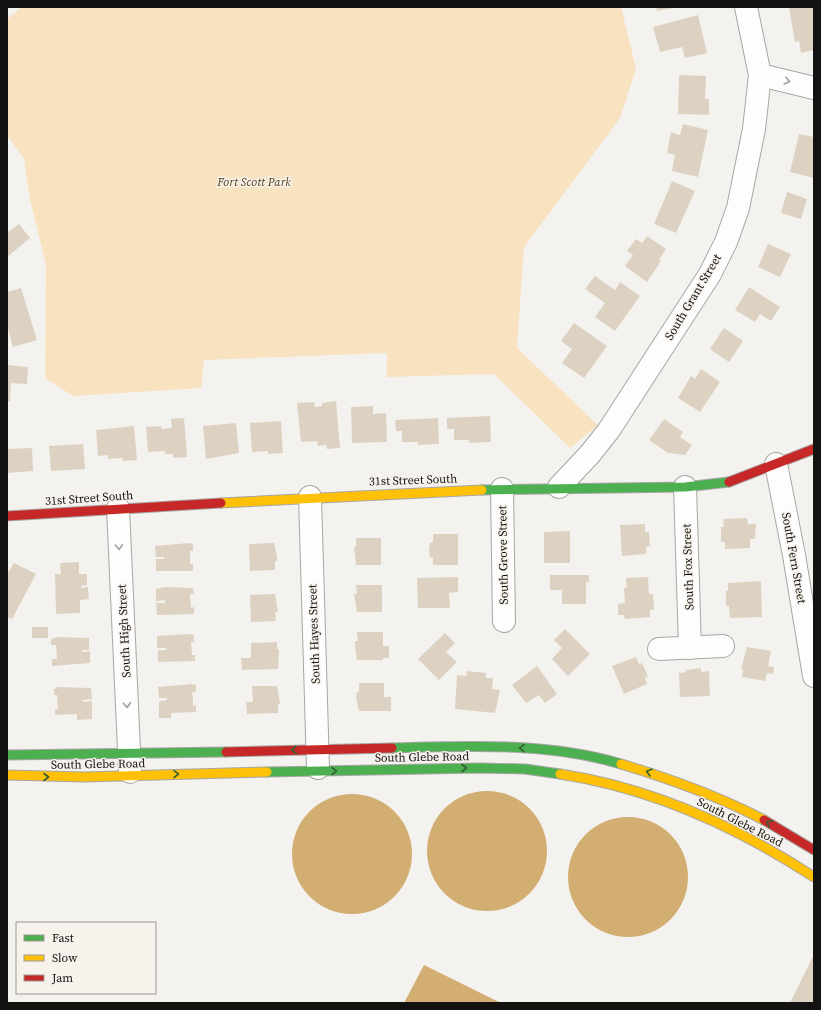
<svg xmlns="http://www.w3.org/2000/svg" width="821" height="1010" viewBox="0 0 821 1010" font-family="'Source Serif 4',serif">
  <rect width="100%" height="100%" fill="#f4f2ef"/>
  <path fill="#f8e2c0" d="M22 7H621L636 69 620 118 524 247 517 348 598 425 570 448 494 374 387 377V353L204 360 201 388 73 396 45 378 46 265 30 199 24 159 7 135V19Z"/>
  <g fill="#d2ae73">
    <circle cx="487" cy="851" r="60"/>
    <circle cx="352" cy="854" r="60"/>
    <circle cx="628" cy="877" r="60"/>
    <path d="M424 965 501 1003H404Z"/>
  </g>
  <g fill="#ddd2c1">
    <path d="M656 7H673V8L657 11Z"/>
    <path d="M789 7H813L814 50 801 53 799 41 795 42Z"/>
    <path d="M698 15 707 53 685 58 682 47 660 52 653 27Z"/>
    <path d="M679 75 706 76 705 99H709V115L678 114Z"/>
    <path d="M683 124 708 130 698 177 672 171 675 155 667 153 671 132 680 135Z"/>
    <path d="M799 134 814 137V178L790 172Z"/>
    <path d="M672 181 695 191 676 233 654 224Z"/>
    <path d="M787 192 807 199 801 219 781 213Z"/>
    <path d="M19 224 30 238 7 257V231L8 232Z"/>
    <path d="M647 236 666 249 659 260 661 261 647 282 625 266 633 255 627 251 636 239 642 243Z"/>
    <path d="M768 244 791 254 780 277 758 267Z"/>
    <path d="M595 276 615 290 620 282 640 296 615 331 595 317 605 303 585 289Z"/>
    <path d="M749 287 780 307 771 321 760 314 755 322 735 310Z"/>
    <path d="M21 288 37 340 13 347 7 325V292Z"/>
    <path d="M574 323 607 346 584 378 562 363 572 349 561 341Z"/>
    <path d="M724 328 743 341 729 362 710 349Z"/>
    <path d="M7 365 28 367 27 384 11 383 10 402 7 401Z"/>
    <path d="M701 369 720 382 700 412 678 398 691 376 695 379Z"/>
    <path d="M336 401 340 448 327 449 326 445 318 446 317 441 301 442 297 403 314 402 315 407 322 406V403Z"/>
    <path d="M373 406V414L386 413 387 442 352 443 351 407Z"/>
    <path d="M490 416 491 442 469 443V440H454V429H447V418Z"/>
    <path d="M184 418 187 457 173 458V454H165V451L148 452 146 427 161 426 162 429 172 428 171 419Z"/>
    <path d="M438 418 439 444 418 445V442H402V431H396L395 420Z"/>
    <path d="M664 419 683 432 680 437 692 445 685 455 668 453 649 440Z"/>
    <path d="M281 421 283 453 268 454V451L252 452 250 423Z"/>
    <path d="M236 423 239 453 206 459 203 426Z"/>
    <path d="M134 426 137 460 123 461 122 458 108 459V455L98 456 96 430Z"/>
    <path d="M83 444 85 469 51 471 49 446Z"/>
    <path d="M32 448 33 471 7 473V449Z"/>
    <path d="M747 518 748 524H756L755 539H750V548L725 549V542H721V527H724L723 519Z"/>
    <path d="M645 524V532H649L650 546 646 547V554L622 556 620 525Z"/>
    <path d="M570 531V563H544V532Z"/>
    <path d="M433 534H458V565H433V557L430 558 429 550 430 543 433 542Z"/>
    <path d="M356 538H381V565H356L354 547H356Z"/>
    <path d="M189 543 193 544V551H190V564H193V571H156V559H164V557H156L155 546Z"/>
    <path d="M274 543 277 556V561H275V570L250 571 249 544Z"/>
    <path d="M79 562V574H87V585L81 586V588L88 587 89 599 80 600V613L56 614 55 574H61L60 563Z"/>
    <path d="M14 563 36 574 12 619 7 617V574Z"/>
    <path d="M550 575H589V582H586V604H562V590H550Z"/>
    <path d="M458 577V592L449 593 450 608H418L417 578Z"/>
    <path d="M648 577 649 594H653L654 610H650V617L625 619 624 615H618V604L625 603 624 588H627L626 578Z"/>
    <path d="M761 581 762 617 730 618 729 606H726V591H728V583Z"/>
    <path d="M356 585H382V612H357L354 594H357Z"/>
    <path d="M165 587 193 588 194 594H190L191 608 194 607V614L157 615 156 603H165V600L156 601V589Z"/>
    <path d="M275 594 278 612H275L276 621 251 622 250 595Z"/>
    <rect x="32" y="627" width="16" height="11"/>
    <path d="M565 629 590 654 568 676 552 659 562 648 554 640Z"/>
    <path d="M357 632H383V646H389V658H383V660H357L355 646V641H358Z"/>
    <path d="M445 633 455 643 446 652 457 662 439 680 418 659Z"/>
    <path d="M190 634 194 635V642H191L192 655H195V661L158 662V650H166V648H157V636Z"/>
    <path d="M57 637 89 638V650H82V652L90 651V663L52 666V659H57L56 645H51V639Z"/>
    <path d="M277 642V649H279L278 669 242 670 241 658H251V643Z"/>
    <path d="M747 647 771 651 768 666 774 667 773 674 767 673 765 681 742 677 743 669H741Z"/>
    <path d="M636 657 639 664 642 663 648 676 645 678 647 684 624 694 612 666Z"/>
    <path d="M537 666 557 694 545 703 539 695 526 703 512 685Z"/>
    <path d="M701 668V672L709 671 710 696 680 697 679 673 686 672V670Z"/>
    <path d="M467 671 486 673V678H493L492 689 500 690 495 713 455 709 457 675 466 676Z"/>
    <path d="M359 683H384V697H391V711H359L356 697 357 692H359Z"/>
    <path d="M192 684 196 685V692H192L193 699V706L196 705V712L171 713V718H159V701L167 700V698H159L158 687Z"/>
    <path d="M252 686H277L280 704H278V713L247 714 246 702H253Z"/>
    <path d="M58 687 91 688 92 699 83 700V702L92 701V719L77 720V714L55 715V709H58L57 695H54V689Z"/>
    <path d="M814 954V1003H790Z"/>
  </g>
  <g fill="none" stroke-linecap="round" stroke-linejoin="round">
    <g stroke="#a8a6a4" stroke-width="24">
      <g id="street">
        <path d="M760 75 814 88"/>
        <path d="M776 464 794 555 814 676"/>
        <path d="M559 487 590 454 609 430 710 274 726 242 738 208 754 129 760 75 746 7"/>
        <path d="M685 487 690 648"/>
        <path d="M502 489 504 621"/>
        <path d="M310 497 318 768"/>
        <path d="M118 508 130 772"/>
        <path d="M659 649 723 646"/>
      </g>
    </g>
    <g stroke="#a8a6a4" stroke-width="11">
      <g id="fast">
        <path d="M482 490 685 487 729 482"/>
        <path d="M392 748C468 746 547 742 621 764"/>
        <path d="M7 755 226 752"/>
        <path d="M267 772 480 768 525 769 560 774"/>
      </g>
    </g>
    <g stroke="#a8a6a4" stroke-width="11">
      <g id="slow">
        <path d="M221 503 482 490"/>
        <path d="M621 764C671 779 718 796 764 820"/>
        <path d="M560 774C652 788 736 826 814 877"/>
        <path d="M7 775 84 777 267 772"/>
      </g>
    </g>
    <g stroke="#a8a6a4" stroke-width="11">
      <g id="jam">
        <path d="M729 482 814 449"/>
        <path d="M7 516 221 503"/>
        <path d="M226 752 392 748"/>
        <path d="M764 820 814 850"/>
      </g>
    </g>
    <use href="#street" stroke="#fdfdfd" stroke-width="22"/>
    <use href="#fast" stroke="#4caf50" stroke-width="9"/>
    <use href="#slow" stroke="#ffc107" stroke-width="9"/>
    <use href="#jam" stroke="#c62828" stroke-width="9"/>
  </g>
  <defs><path id="oneway-chevron" d="M-2-3.5L2.5 0L-2 3.5" fill="none" stroke-width="1.6" stroke-linecap="round" stroke-linejoin="round"/></defs>
  <g stroke="#9f9f9e">
    <use href="#oneway-chevron" transform="translate(787 81) rotate(14)"/>
    <use href="#oneway-chevron" transform="translate(119 547) rotate(87)"/>
    <use href="#oneway-chevron" transform="translate(127 705) rotate(87)"/>
  </g>
  <g stroke="#306030">
    <use href="#oneway-chevron" transform="translate(522 748) rotate(-176)"/>
    <use href="#oneway-chevron" transform="translate(294 750) rotate(178)"/>
    <use href="#oneway-chevron" transform="translate(464 768)"/>
    <use href="#oneway-chevron" transform="translate(334 771) rotate(-1)"/>
    <use href="#oneway-chevron" transform="translate(649 772) rotate(-164)"/>
    <use href="#oneway-chevron" transform="translate(176 774) rotate(-1)"/>
    <use href="#oneway-chevron" transform="translate(46 777)"/>
    <use href="#oneway-chevron" transform="translate(769 823) rotate(-153)"/>
  </g>
  <g text-anchor="middle" dominant-baseline="central" stroke-width="3" stroke-linejoin="round" paint-order="stroke">
    <g font-size="12" font-style="italic" fill="#56401d" stroke="#f7f2ec">
      <text x="254" y="182">Fort Scott Park</text>
    </g>
    <g font-size="12" fill="#131210" stroke="#f7f2ec">
      <text transform="translate(693 297) rotate(-59)">South Grant Street</text>
      <text transform="translate(413 480) rotate(-2)">31st Street South</text>
      <text transform="translate(89 498) rotate(-4)">31st Street South</text>
      <text transform="translate(503 555) rotate(-91)">South Grove Street</text>
      <text transform="translate(794 558) rotate(80)">South Fern Street</text>
      <text transform="translate(688 567) rotate(-92)">South Fox Street</text>
      <text transform="translate(124 631) rotate(-93)">South High Street</text>
      <text transform="translate(314 634) rotate(-92)">South Hayes Street</text>
      <text transform="translate(422 757) rotate(-1)">South Glebe Road</text>
      <text transform="translate(98 764) rotate(-1)">South Glebe Road</text>
      <text transform="translate(740 822) rotate(27)">South Glebe Road</text>
    </g>
  </g>
  <rect width="821" height="1010" fill="none" stroke="#131210" stroke-width="16"/>
  <rect x="16" y="922" width="140" height="72" fill="#f7f2ec" stroke="#9c9894"/>
  <rect x="24" y="935" width="20" height="6" fill="#4caf50" stroke="#9c9894"/>
  <text x="52" y="942" font-size="12" fill="#131210">Fast</text>
  <rect x="24" y="955" width="20" height="6" fill="#ffc107" stroke="#9c9894"/>
  <text x="52" y="962" font-size="12" fill="#131210">Slow</text>
  <rect x="24" y="975" width="20" height="6" fill="#c62828" stroke="#9c9894"/>
  <text x="52" y="982" font-size="12" fill="#131210">Jam</text>
</svg>
